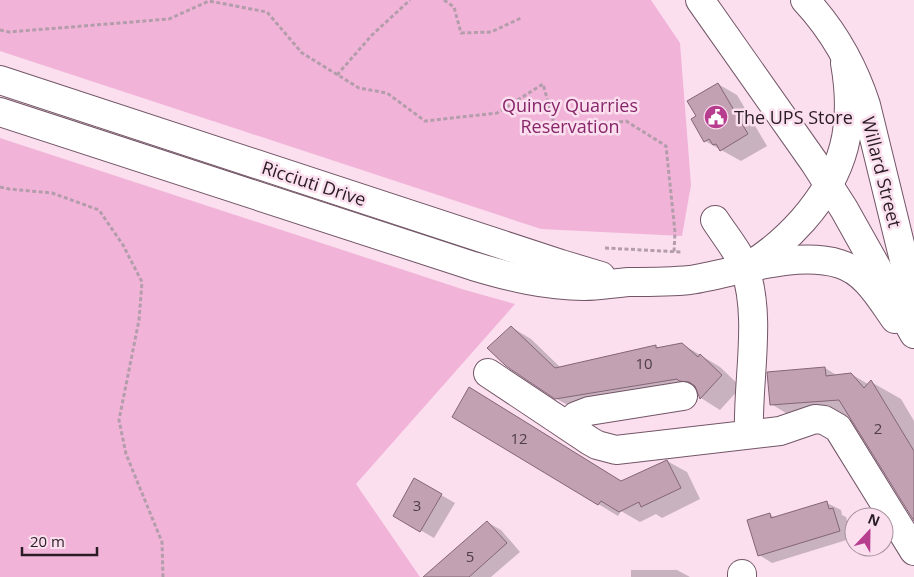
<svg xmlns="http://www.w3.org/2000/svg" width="914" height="577" viewBox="0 0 914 577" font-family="'Open Sans',sans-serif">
  <rect width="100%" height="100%" fill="#fbdfef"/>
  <g fill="#f1b4d8">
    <path d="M0 0H651L680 43 691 185 682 236 541 229 21 58 0 51Z"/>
    <path d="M0 138 465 290 515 304 356 484 420 577H0Z"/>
  </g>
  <g fill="#0003">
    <path d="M718 84 737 95 767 146 741 161 705 141 697 116Z"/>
    <path d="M511 327 531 339 561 368 655 346 660 348 682 344 720 367 741 387 720 410 701 398 696 389 575 409 555 398Z"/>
    <path d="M825 368 838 376 851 374 868 384 871 382 901 399 914 421V521L851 418 801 422 771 404Z"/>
    <path d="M454 417 622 482 667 461 687 472 700 499 662 518 656 514 640 522 621 511 618 516Z"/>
    <path d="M415 480 455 503 434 538 394 515Z"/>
    <path d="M827 503 841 510 842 515 846 517 853 538 772 563 759 555 769 514 776 518Z"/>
    <path d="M487 522 501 530 520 552 491 577H443Z"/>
    <path d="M631 570H677L690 577H631Z"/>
  </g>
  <g fill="#c2a1b3" stroke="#846677">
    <path d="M718 83 748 134 720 151 716 144 713 145 709 139 704 142 691 119 696 116 687 101Z"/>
    <path d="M511 326 555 368 656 345V348L682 343 698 357 700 354 722 375 700 399 695 386 689 382 679 381 677 379 555 399 506 366 487 348Z"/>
    <path d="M825 367 826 376 851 373 864 388 871 380 914 451V521L839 400 770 405 767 372Z"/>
    <path d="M469 387 621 481 667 460 681 488 641 507 639 502 619 512 601 501 598 505 452 417Z"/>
    <path d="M414 478 442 494 420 532 393 516Z"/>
    <path d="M827 501 829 509 833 508 840 531 758 556 747 520 770 513 771 518Z"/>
    <path d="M487 521 507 543 469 577H423Z"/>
  </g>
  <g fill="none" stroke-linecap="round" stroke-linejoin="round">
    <g stroke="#725566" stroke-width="30">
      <g id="minor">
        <path d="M0 80 561 264 601 276"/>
        <path d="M0 112 473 266C510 277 545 286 584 286 599 286 614 283 629 282 650 282 670 282 690 280 735 273 795 250 840 264 866 272 880 298 895 319"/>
        <path d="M715 220C724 234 741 255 745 269 762 318 747 382 749 434"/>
        <path d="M750 265C770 253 787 238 803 220 845 172 856 126 845 63"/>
        <path d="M488 373 590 441 597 445 616 450 780 431 815 419 824 420 838 428 914 551"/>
        <path d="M567 425 576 416 589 411 683 396"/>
        <path d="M742 577V574"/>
      </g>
    </g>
    <g stroke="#725566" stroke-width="30">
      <path id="major" d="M805 0C834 31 853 65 866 105L914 301"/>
    </g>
    <g stroke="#725566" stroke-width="30">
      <path id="highway" d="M700 0 814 162 844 209 914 334"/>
    </g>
    <g stroke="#b49daa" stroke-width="3" stroke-dasharray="4 2.5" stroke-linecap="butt">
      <path d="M444 0 454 7 461 33 491 32 521 18"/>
      <path d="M0 30 9 32 169 19 209 1 267 12 302 53 359 88 387 93 425 121 497 113 543 84 556 131 626 121 666 146 675 232 674 252"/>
      <path d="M337 75 372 35 410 0"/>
      <path d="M0 187 9 189 52 193 99 210 123 245 142 282 139 320 119 420 126 454 162 542 163 577"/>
      <path d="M605 248 681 252"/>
    </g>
    <use href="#minor" stroke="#fff" stroke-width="28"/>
    <use href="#major" stroke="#fff" stroke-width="28"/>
    <use href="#highway" stroke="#fff" stroke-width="28"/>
  </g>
  <defs>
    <g id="civic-disc" transform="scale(1.25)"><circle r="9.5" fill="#b73d8f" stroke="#fbdfef"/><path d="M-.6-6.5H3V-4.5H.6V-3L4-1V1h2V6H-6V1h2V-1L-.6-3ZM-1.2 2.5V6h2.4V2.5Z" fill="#fff"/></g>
  </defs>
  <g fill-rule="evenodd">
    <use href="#civic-disc" x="716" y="117"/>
  </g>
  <g text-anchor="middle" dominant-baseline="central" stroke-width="5" stroke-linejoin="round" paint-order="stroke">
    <g font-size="15" fill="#4f3d48">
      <text x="644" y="363">10</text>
      <text x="878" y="428">2</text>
      <text x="519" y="438">12</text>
      <text x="417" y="505">3</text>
      <text x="470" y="556">5</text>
    </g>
    <g font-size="18" fill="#88266a" stroke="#fbdfef">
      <text x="570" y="105">Quincy Quarries<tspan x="570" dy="21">Reservation</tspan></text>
    </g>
    <g font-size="18" fill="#291c24" stroke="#fbdfef" text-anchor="start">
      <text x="734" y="117">The UPS Store</text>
    </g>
    <g font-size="18" fill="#291c24" stroke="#fbdfef">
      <text transform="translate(882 172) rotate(76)">Willard Street</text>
      <text transform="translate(314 183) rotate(18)">Ricciuti Drive</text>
    </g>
  </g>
  <g transform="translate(869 532) rotate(22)"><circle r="24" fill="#fbdfef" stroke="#a7919e"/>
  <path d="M0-4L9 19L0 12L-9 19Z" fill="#b73d8f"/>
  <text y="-8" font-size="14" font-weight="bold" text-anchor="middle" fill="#291c24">N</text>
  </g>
  <path d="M22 547v8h75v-8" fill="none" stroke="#291c24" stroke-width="2.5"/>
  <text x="30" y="547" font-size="15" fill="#291c24" stroke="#fbdfef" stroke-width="4" paint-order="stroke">20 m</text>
</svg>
